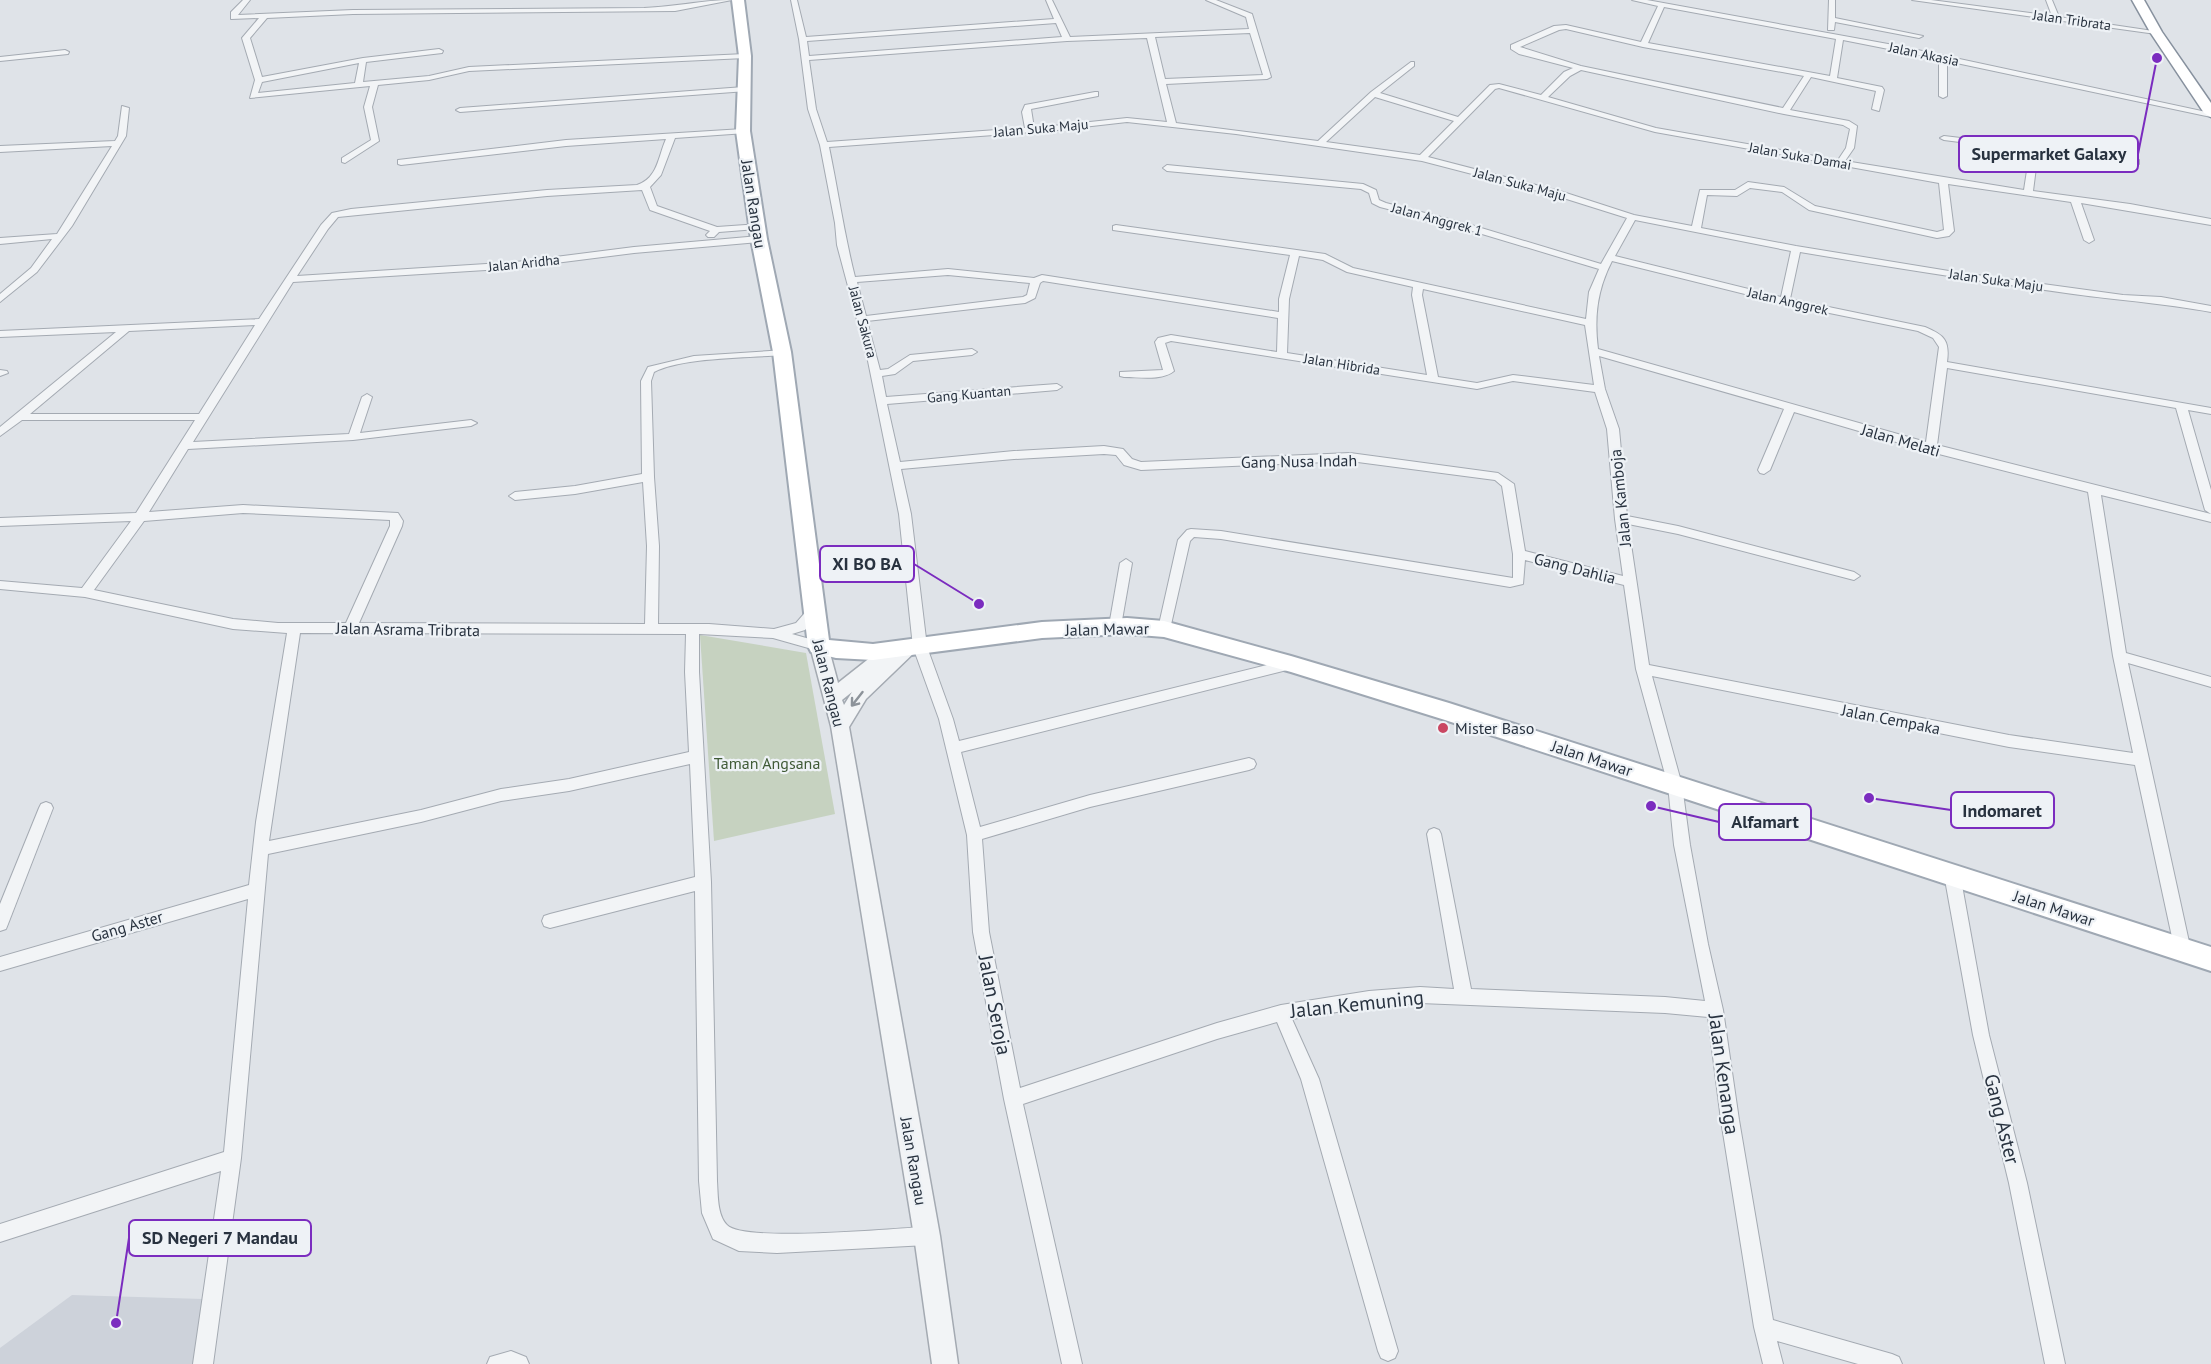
<svg xmlns="http://www.w3.org/2000/svg" width="2211" height="1364" viewBox="0 0 2211 1364" font-family="'PT Sans',sans-serif">
  <rect width="100%" height="100%" fill="#dfe3e8"/>
  <path fill="#cdd2da" d="M72 1295 203 1299 193 1364H0V1348Z"/>
  <path fill="#c6d2c0" d="M700 635 806 653 835 814 714 841Z"/>
  <g fill="none" stroke-linecap="round" stroke-linejoin="round">
    <g stroke="#a4aab2" stroke-width="2">
      <g id="minor">
        <path d="M243 0H250L238 15 353 10 644 8C674 7 703 0 732 0L675 11 353 14 267 18 250 38 262 77 363 58 439 49 443 51 442 53 366 62 363 82 429 76 469 67 745 54 749 56 745 58 469 71 429 80 378 85 372 107 379 141 345 163 342 162V158L371 140 364 107 370 86 250 98 255 80 242 38 259 18 231 19V12ZM359 63 355 83 258 93 262 82Z"/>
        <path d="M791 0H797L806 37 1054 19 1046 0H1052L1070 37 1249 29 1246 17 1206 0H1216L1252 14 1271 77 1267 79 1166 84 1176 123 1318 141 1371 92 1411 62H1414V66L1380 93 1458 117 1490 85 1499 84 1541 95 1564 72 1573 68 1519 54 1511 49V45L1554 26 1566 25 1641 42 1658 6 1632 0H1647L1899 46 2211 113V117L1947 61V96L1943 98 1939 96V59L1843 40 1837 78 1882 87 1884 90 1879 111 1872 109 1876 91 1811 77 1790 110 1849 121 1857 126 1854 148 1845 161 2024 190 2030 151 1944 140 1940 138 1944 136 2136 159 2139 160V164L2038 152 2033 191 2130 204 2211 219V225L2081 203 2094 240 2089 243 2084 240 2071 202 1948 184 1954 231 1949 236 1937 238 1809 210 1782 192 1750 188 1737 196 1707 195 1701 228 1796 246 1955 272 2123 295 2161 297 2211 306V312C2163 303 2115 300 2066 293 1977 281 1889 267 1800 252L1790 299 1925 327C1944 335 1950 340 1947 362L2211 408V414L2188 410 2211 490V514L2205 510 2176 408 1947 368 1937 445 2211 514V522L2101 495 2126 653 2211 677V687L2128 663 2191 951 2189 956 2183 958 2177 956 2175 951 2135 765 2009 747 1652 676 1682 785 1690 845 1708 944 1723 1010 1739 1120 1773 1320 1892 1354 1899 1357 1902 1364H1858L1777 1341 1783 1364H1763L1754 1327 1721 1120 1708 1017 1665 1013 1420 1003 1369 1007 1292 1019 1319 1079 1398 1351 1395 1358 1388 1361 1381 1358 1378 1351 1301 1079 1277 1022 1217 1039 1023 1104 1082 1364H1062L1004 1099 973 932 967 835 939 719 913 647 899 514 868 361 837 245 835 223 820 145 808 109 799 39ZM1664 7 1836 39 1830 76 1648 43ZM1056 23 1062 37 809 56 807 41ZM1566 29 1643 47 1804 76 1783 108 1581 66 1520 47 1559 30ZM1250 33 1263 75 1165 79 1155 37ZM1147 38 1167 122 1127 118 1034 128 1031 109 1098 96V92H1095L1025 105 1022 112 1025 128 827 142 816 109 809 60 1067 41ZM1581 70 1784 114 1843 125 1850 129 1846 148 1838 160 1656 128 1548 97 1570 76ZM1499 88 1655 132 1939 183 1944 230 1937 232 1815 206 1784 187 1748 182 1735 190H1700L1692 226 1634 215 1563 192 1428 157 1495 89ZM1375 97 1454 121 1420 155 1326 142ZM1127 122 1236 134 1422 161 1557 196 1627 218 1601 264 1468 224 1386 203 1379 200 1376 190 1363 184 1167 165 1163 168 1167 171 1361 189 1369 193 1372 203 1380 207 1462 228 1599 269 1589 292 1586 319 1353 268 1325 254 1116 225 1113 226V230L1290 255 1279 299V312L1042 275 1034 278 948 269 855 277C844 234 838 190 829 147L1048 131ZM1635 220 1791 251 1781 297 1615 256ZM1299 256 1323 260 1347 272 1413 287 1412 295 1427 375 1287 353 1289 299ZM1612 261 1785 304 1918 331 1933 338 1939 347 1926 442 1598 349C1594 317 1597 290 1612 261ZM948 275 1030 283 1027 295 1023 297 866 316 857 282ZM1043 281 1278 318 1277 352 1171 335 1158 338 1155 342 1163 370 1120 372V376L1124 377C1140 377 1162 381 1174 371L1165 343 1171 341 1477 389 1513 381 1595 392 1607 429 1615 519 1623 576 1525 551 1514 484 1498 473 1350 453 1141 462 1132 459 1123 449 1104 446 1014 451 900 462 887 404 1057 390 1062 387 1057 384 886 397 882 376 895 374 913 361 972 355 977 352 972 349 910 355 888 369 880 370 867 321 1025 303 1035 298 1040 283ZM1423 289 1585 325 1594 385 1513 375 1477 383 1438 377 1422 295ZM1599 356 1784 409 1758 470 1760 473 1764 474 1770 470 1794 412 1927 451 2088 492 2113 656 2133 753 2009 735 1649 665 1628 524 1678 534 1854 580 1860 576 1854 572 1678 526 1627 516 1619 429 1605 389ZM1104 454 1116 455 1124 465 1141 470 1350 461 1495 480 1502 486 1513 554V578L1221 531 1191 529 1187 530 1178 540 1158 629 1164 634 1170 629 1190 541 1194 537 1221 539 1510 587 1523 584 1525 560 1624 585 1636 669 1668 785 1674 845 1705 1001 1665 997 1471 989 1441 834 1439 830 1434 828 1429 830 1427 834 1454 989 1420 987 1369 991 1281 1005 1217 1023 1020 1088 989 932 982 839 1090 807 1249 770 1254 768 1256 764 1254 760 1249 758 1090 795 980 827 961 752 1291 669 1298 664 1291 659 959 741 953 719 927 647 911 514 901 469 1014 459Z"/>
        <path d="M1829 0H1835V18L1923 36 1919 38 1835 22 1834 30H1828Z"/>
        <path d="M1912 0H1931L2052 16 2046 0H2052L2059 17 2160 32 2156 34Z"/>
        <path d="M65 50 69 52 68 54 0 61V57Z"/>
        <path d="M744 87H747V91L460 112 456 110 460 108Z"/>
        <path d="M122 106 129 108 126 136 72 226 37 272 0 302V294L31 268 52 239 0 244V238L57 234 112 146 0 152V146L115 141 118 136Z"/>
        <path d="M743 129 747 131 746 133 675 138 661 175 650 187 657 206 717 227 760 224 762 226 757 229 719 232 714 237H708L706 235 710 231 650 210 642 190 547 196 338 217 328 229 297 276 516 262 634 247 759 236 764 239 759 242 634 253 516 268 293 282 193 442 349 434 362 397 367 394 372 397 360 433 471 420 477 423 471 426 353 440 188 449 149 512 243 505 398 513 403 521 402 526 359 623 645 624 647 546 643 482 575 494 515 500 509 496 515 492 575 486 642 474 641 381 648 367 694 356 786 350V354L782 355C748 358 683 357 654 372L651 381 654 477 659 546 658 624H709L774 629 796 623 810 607H820L821 610 820 613 805 630 792 634 824 643 826 646 819 651 773 638 699 634V672L711 882 717 1181C718 1194 717 1215 727 1225 744 1243 895 1228 927 1227L934 1229 936 1236 934 1243 927 1245 777 1253 739 1251 713 1239 702 1213 699 1181 695 891 550 928 544 926 542 921 544 916 550 914 695 877 690 764 569 791 501 801 421 822 268 854 241 1158 213 1364H193L221 1171 0 1242V1224L224 1152 248 899 0 971V957L249 885 256 822 287 633 233 629 85 597 0 589V581L82 588 131 521 0 526V518L136 513 195 420H22L0 436V427L116 332 0 337V331L259 319 321 225 332 213 351 209 547 190 637 185C658 178 658 157 666 139L566 146 401 165 398 164V160L566 140ZM255 325 199 414H30L129 331ZM243 513 390 520V526L346 623H278L233 619 94 590 144 521ZM300 633 686 634 685 672 689 752 569 779 501 789 421 810 269 841Z"/>
        <path d="M0 370 7 371 8 373 0 376Z"/>
        <path d="M1126 559 1132 563 1121 626 1115 631 1109 626 1120 563Z"/>
        <path d="M46 802 51 804 53 808 8 924 6 929 0 931V904L39 808 41 804Z"/>
        <path d="M1952 867 1957 869 1960 874 1989 1035 2027 1183 2065 1364H2045L2009 1183 1973 1035 1944 874 1947 869Z"/>
        <path d="M511 1351 526 1357 529 1364H487L490 1357Z"/>
      </g>
    </g>
    <g stroke="#a4aab2" stroke-width="3">
      <path id="tertiary" d="M819 640 825 641 828 646 838 683 876 653 882 651 890 656C898 649 904 640 916 643L919 648 866 699 849 727 940 1236 958 1364H932L914 1236 831 726 810 646 813 641ZM852 692 844 705 842 700Z"/>
    </g>
    <g stroke="#9fa8b3" stroke-width="4">
      <path id="primary" d="M732 0H744L751 56 750 131 767 239 791 352 829 640 873 644 1042 622 1127 618 1164 621 1291 656 1449 703 2211 947V971L1445 720 1291 672 1164 637 1127 634 1042 638 873 660 836 658 811 652 808 646 773 352 751 239 736 131 739 56Z"/>
    </g>
    <g stroke="#87919e" stroke-width="3">
      <path id="trunk" d="M2132 0H2144L2162 32 2211 103V117L2204 113 2150 32Z"/>
    </g>
    <use href="#minor" fill="#f2f4f6" fill-rule="evenodd"/>
    <use href="#tertiary" fill="#f2f4f6" fill-rule="evenodd"/>
    <use href="#primary" fill="#fff" fill-rule="evenodd"/>
    <use href="#trunk" fill="#fff" fill-rule="evenodd"/>
  </g>
  <defs><path id="oneway-shaft" d="M-6 0H5M1.5-3L5.5 0L1.5 3" fill="none" stroke-width="1.6" stroke-linecap="round" stroke-linejoin="round" transform="scale(1.5)"/></defs>
  <use stroke="#8d939a" href="#oneway-shaft" transform="translate(857 699) rotate(128)"/>
  <circle fill="#ca4762" stroke="#eef2f6" stroke-width="2" cx="1443" cy="728" r="6"/>
  <g text-anchor="middle" dominant-baseline="central" stroke-width="4.5" stroke-linejoin="round" paint-order="stroke">
    <g font-size="14" fill="#28323f" stroke="#eef2f6">
      <text transform="translate(2072 20) rotate(8)">Jalan Tribrata</text>
      <text transform="translate(1924 54) rotate(12)">Jalan Akasia</text>
      <text transform="translate(1041 128) rotate(-5)">Jalan Suka Maju</text>
      <text transform="translate(1800 156) rotate(10)">Jalan Suka Damai</text>
      <text transform="translate(1520 184) rotate(15)">Jalan Suka Maju</text>
      <text transform="translate(1437 219) rotate(15)">Jalan Anggrek 1</text>
      <text transform="translate(524 263) rotate(-6)">Jalan Aridha</text>
      <text transform="translate(1996 280) rotate(8)">Jalan Suka Maju</text>
      <text transform="translate(1788 301) rotate(13)">Jalan Anggrek</text>
      <text transform="translate(863 322) rotate(75)">Jalan Sakura</text>
      <text transform="translate(1342 364) rotate(9)">Jalan Hibrida</text>
      <text transform="translate(969 394) rotate(-5)">Gang Kuantan</text>
    </g>
    <g font-size="16" fill="#28323f" stroke="#eef2f6">
      <text transform="translate(754 204) rotate(81)">Jalan Rangau</text>
      <text transform="translate(1901 440) rotate(16)">Jalan Melati</text>
      <text transform="translate(1299 461) rotate(-1)">Gang Nusa Indah</text>
      <text transform="translate(1620 498) rotate(-96)">Jalan Kamboja</text>
      <text transform="translate(1575 568) rotate(14)">Gang Dahlia</text>
      <text transform="translate(408 629) rotate(1)">Jalan Asrama Tribrata</text>
      <text transform="translate(1107 629) rotate(-1)">Jalan Mawar</text>
      <text transform="translate(829 683) rotate(76)">Jalan Rangau</text>
      <text transform="translate(1891 719) rotate(11)">Jalan Cempaka</text>
      <text transform="translate(1592 758) rotate(18)">Jalan Mawar</text>
      <text transform="translate(2054 908) rotate(18)">Jalan Mawar</text>
      <text transform="translate(127 926) rotate(-16)">Gang Aster</text>
      <text transform="translate(914 1161) rotate(80)">Jalan Rangau</text>
    </g>
    <g font-size="16" fill="#28323f" stroke="#eef2f6" text-anchor="start">
      <text x="1455" y="728">Mister Baso</text>
    </g>
    <g font-size="16" fill="#3f5a36" stroke="#eef2f6">
      <text x="767" y="763">Taman Angsana</text>
    </g>
    <g font-size="20" fill="#28323f" stroke="#eef2f6">
      <text transform="translate(1357 1004) rotate(-6)">Jalan Kemuning</text>
      <text transform="translate(995 1005) rotate(79)">Jalan Seroja</text>
      <text transform="translate(1724 1074) rotate(82)">Jalan Kenanga</text>
      <text transform="translate(2002 1119) rotate(76)">Gang Aster</text>
    </g>
  </g>
  <path fill="none" stroke="#7b2cbf" stroke-width="2" d="M2157 58L2138 154M979 604L914 564M1869 798L1951 810M1651 806L1719 822M116 1323L129 1238"/>
  <g fill="#7b2cbf" stroke="#eef2f6" stroke-width="2">
    <circle cx="2157" cy="58" r="6"/>
    <circle cx="979" cy="604" r="6"/>
    <circle cx="1869" cy="798" r="6"/>
    <circle cx="1651" cy="806" r="6"/>
    <circle cx="116" cy="1323" r="6"/>
  </g>
  <g fill="#eef2f6" stroke="#7b2cbf" stroke-width="2">
    <rect x="1959" y="136" width="179" height="36" rx="6"/>
    <rect x="820" y="546" width="94" height="36" rx="6"/>
    <rect x="1951" y="792" width="103" height="36" rx="6"/>
    <rect x="1719" y="804" width="92" height="36" rx="6"/>
    <rect x="129" y="1220" width="182" height="36" rx="6"/>
  </g>
  <g font-size="18" text-anchor="middle" font-weight="bold" fill="#28323f">
    <text x="2049" y="160">Supermarket Galaxy</text>
    <text x="867" y="570">XI BO BA</text>
    <text x="2002" y="817">Indomaret</text>
    <text x="1765" y="828">Alfamart</text>
    <text x="220" y="1244">SD Negeri 7 Mandau</text>
  </g>
</svg>
